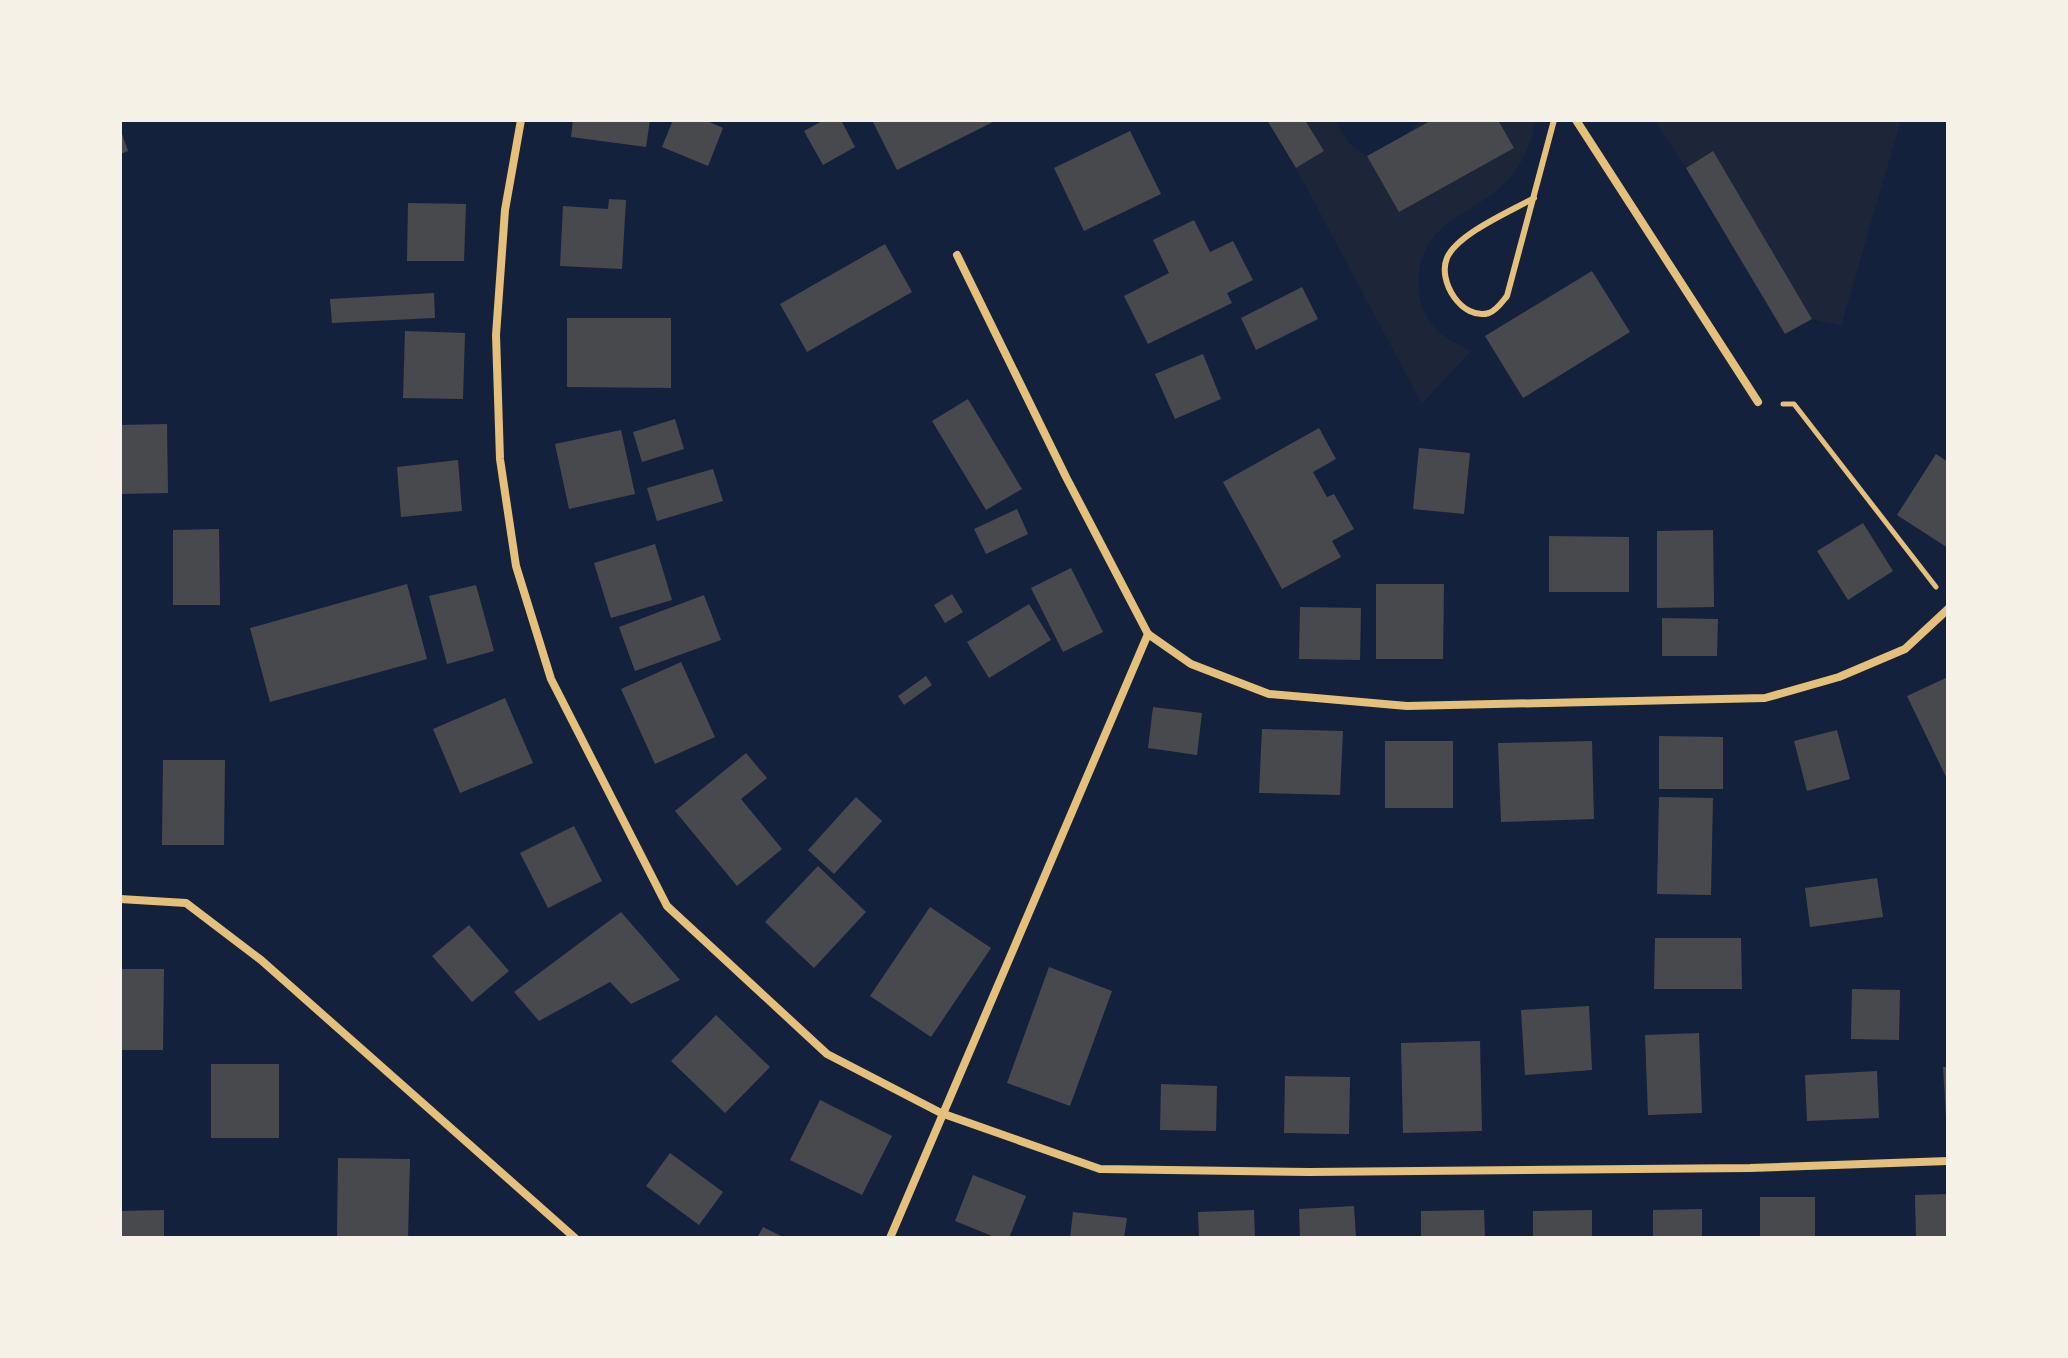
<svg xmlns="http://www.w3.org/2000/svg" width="2068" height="1358" viewBox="0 0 2068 1358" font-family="'Source Sans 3',sans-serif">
  <rect width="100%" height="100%" fill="#14213d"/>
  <g fill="#1d2539">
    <path d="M1305 120H1334L1349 143 1367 156 1407 134 1421 120H1535C1533 142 1520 170 1503 185 1485 202 1461 212 1442 228 1413 254 1409 304 1439 332 1448 340 1461 345 1471 351L1422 404 1296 168 1324 151Z"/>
    <path d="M1660 120H1901L1841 326 1812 319 1713 152 1686 168 1656 123Z"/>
  </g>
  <g fill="#48494c">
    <path d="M573 120H650L646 147 571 137Z"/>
    <path d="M673 120H705L723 128 708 166 662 147Z"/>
    <path d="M824 120H841L855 147 823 165 804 131Z"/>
    <path d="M872 120H997L897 170Z"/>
    <path d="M1267 120H1305L1324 151 1296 168Z"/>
    <path d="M1432 120H1498L1514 148 1399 212 1367 156Z"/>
    <path d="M120 128 128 151 120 154Z"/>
    <path d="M1130 131 1161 194 1084 231 1054 168Z"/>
    <path d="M1713 151 1812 319 1785 334 1686 168Z"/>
    <path d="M609 199 626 200 622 269 560 266 563 206 608 209Z"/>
    <path d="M408 203 466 204 464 261H407Z"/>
    <path d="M1194 220 1210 252 1233 241 1253 280 1227 293 1232 303 1148 344 1124 296 1169 273 1153 240Z"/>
    <path d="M885 244 912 292 807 352 780 304Z"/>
    <path d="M1592 271 1630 332 1523 398 1485 336Z"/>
    <path d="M1302 287 1318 319 1256 350 1241 318Z"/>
    <path d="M434 293 435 318 332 323 330 299Z"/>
    <path d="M567 318H671V388L567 387Z"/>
    <path d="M405 331 465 333 463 399 403 398Z"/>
    <path d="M1203 354 1221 399 1175 419 1155 374Z"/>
    <path d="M968 399 1022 489 986 510 932 421Z"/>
    <path d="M675 419 684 449 642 462 633 432Z"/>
    <path d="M167 424 168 493 120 494V425Z"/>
    <path d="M1319 428 1336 459 1313 472 1327 497 1334 494 1354 529 1332 541 1341 557 1282 589 1223 482Z"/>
    <path d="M621 430 635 494 569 509 555 444Z"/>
    <path d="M1419 448 1470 453 1464 514 1413 509Z"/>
    <path d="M1936 454 1948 462V548L1897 515Z"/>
    <path d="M458 460 462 511 401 517 397 467Z"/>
    <path d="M713 469 723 501 657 521 647 488Z"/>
    <path d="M1017 509 1028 534 986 554 974 529Z"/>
    <path d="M1863 523 1893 571 1848 600 1817 551Z"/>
    <path d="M219 529 220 605H173V530Z"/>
    <path d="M1713 530 1714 607 1657 608V531Z"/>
    <path d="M1549 536 1629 537V592H1549Z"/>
    <path d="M655 544 672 600 611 618 594 563Z"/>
    <path d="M1071 568 1103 632 1063 652 1031 588Z"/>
    <path d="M407 584 427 659 270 702 250 628Z"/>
    <path d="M1376 584H1444L1443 659H1376Z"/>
    <path d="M476 585 494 651 447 664 429 596Z"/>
    <path d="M952 594 963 612 945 623 934 605Z"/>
    <path d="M704 595 721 640 635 671 619 627Z"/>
    <path d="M1029 604 1051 640 989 678 967 642Z"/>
    <path d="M1300 607 1361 608 1360 660 1299 659Z"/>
    <path d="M1662 618 1718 619 1717 656H1662Z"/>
    <path d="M681 662 715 737 655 764 621 689Z"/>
    <path d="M926 676 932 685 904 705 898 696Z"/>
    <path d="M1948 677V781L1907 696Z"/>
    <path d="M505 698 533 763 460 793 433 729Z"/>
    <path d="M1153 707 1202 713 1197 755 1148 748Z"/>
    <path d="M1262 729 1343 731 1340 795 1259 793Z"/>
    <path d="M1837 730 1850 779 1807 791 1794 741Z"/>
    <path d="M1659 736 1723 737V789H1659Z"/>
    <rect x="1385" y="741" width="68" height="67"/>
    <path d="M1592 741 1594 819 1501 822 1498 743Z"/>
    <path d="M746 753 767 778 741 799 782 849 737 886 675 811Z"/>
    <path d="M163 760H225L224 845H162Z"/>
    <path d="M856 797 882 821 834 874 808 850Z"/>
    <path d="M1659 797 1713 798 1711 895 1657 894Z"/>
    <path d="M574 826 602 881 548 908 520 853Z"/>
    <path d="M818 866 866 912 814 968 765 922Z"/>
    <path d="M1877 878 1883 917 1810 927 1805 888Z"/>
    <path d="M930 907 991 948 931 1037 870 996Z"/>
    <path d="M621 912 680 980 631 1004 610 982 539 1021 514 992Z"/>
    <path d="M469 925 509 971 472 1002 432 956Z"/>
    <path d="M1655 938H1741L1742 989H1654Z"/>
    <path d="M1049 967 1112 991 1070 1106 1007 1083Z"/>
    <path d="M120 969H164L163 1050H120Z"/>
    <path d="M1852 989 1900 990 1899 1040 1851 1039Z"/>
    <path d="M1589 1006 1592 1070 1525 1075 1521 1010Z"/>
    <path d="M716 1015 770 1067 725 1113 671 1061Z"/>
    <path d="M1699 1033 1702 1113 1648 1115 1645 1035Z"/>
    <path d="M1480 1041 1482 1131 1403 1133 1401 1043Z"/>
    <rect x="211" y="1064" width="68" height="74"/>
    <path d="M1943 1067H1948V1116L1946 1117Z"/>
    <path d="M1877 1071 1879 1118 1807 1121 1805 1075Z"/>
    <path d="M1285 1076 1350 1077 1349 1134 1284 1133Z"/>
    <path d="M1161 1084 1217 1086 1216 1131 1160 1130Z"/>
    <path d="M820 1100 892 1136 862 1195 790 1160Z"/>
    <path d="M670 1153 723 1192 699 1225 646 1186Z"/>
    <path d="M338 1158 410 1159 408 1238 337 1237Z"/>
    <path d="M973 1175 1026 1196 1009 1238H997L955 1221Z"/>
    <path d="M1948 1194V1238H1916L1915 1195Z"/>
    <rect x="1760" y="1197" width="55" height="41"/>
    <path d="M1354 1206 1356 1238H1300L1299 1209Z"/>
    <path d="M1702 1209V1238H1653V1210Z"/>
    <path d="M164 1210V1238H120V1211Z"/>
    <path d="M1254 1210 1255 1238H1199L1198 1212Z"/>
    <path d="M1484 1210 1485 1238H1421V1211Z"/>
    <path d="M1592 1210V1238H1533V1211Z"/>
    <path d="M1073 1212 1127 1218 1124 1238H1070Z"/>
    <path d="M763 1227 785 1238H757Z"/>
  </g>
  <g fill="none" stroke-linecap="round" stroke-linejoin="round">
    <path stroke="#e5c07b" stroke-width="5" d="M1783 404H1794L1936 587"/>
    <path stroke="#e5c07b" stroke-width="6" d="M1534 198C1511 211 1457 234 1447 258 1437 281 1462 321 1489 313 1497 310 1502 302 1507 296L1554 120"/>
    <g stroke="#e5c07b" stroke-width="8">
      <path d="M521 120 505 210 496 335 500 459 516 566 551 679 667 906 827 1054 941 1113 1100 1169 1309 1172 1750 1168 1948 1161"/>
      <path d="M1576 120 1758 402"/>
      <path d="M957 255 1066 477 1148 634 1191 664 1269 694 1407 706 1765 698 1839 677 1905 649 1948 609"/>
      <path d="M120 899 186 903 261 960 575 1238"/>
      <path d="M890 1238 1148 634"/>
    </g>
  </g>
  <rect width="2068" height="1358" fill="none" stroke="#f6f1e7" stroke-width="244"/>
</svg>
